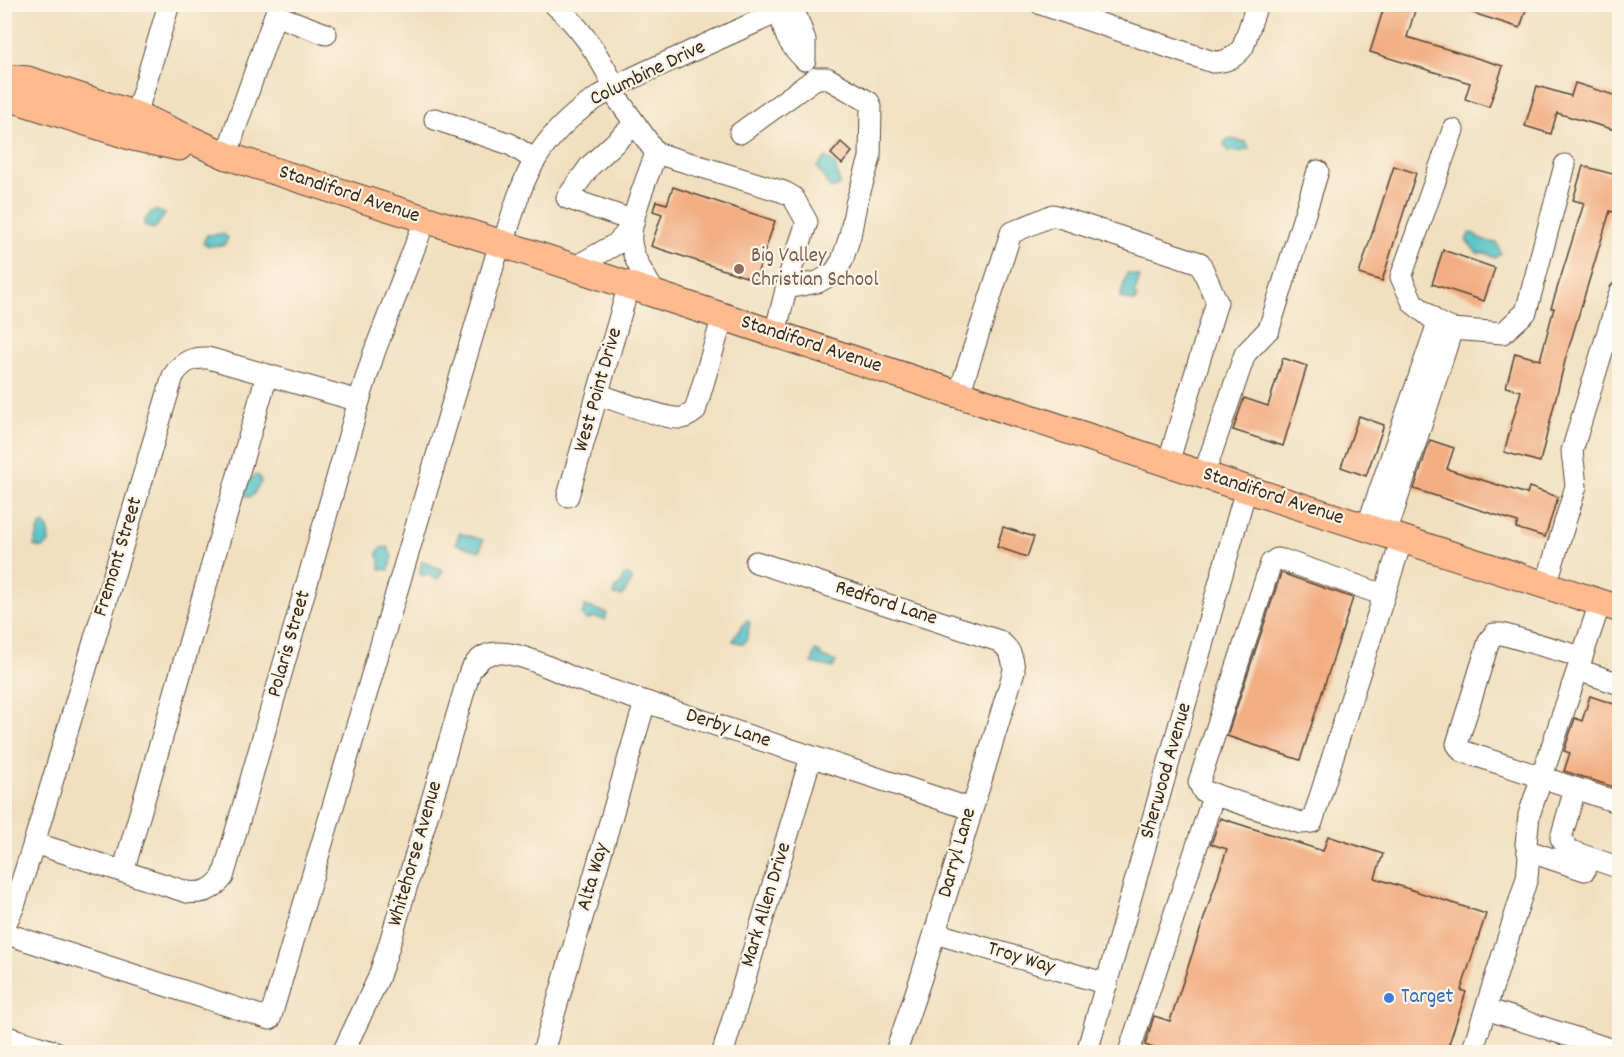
<svg xmlns="http://www.w3.org/2000/svg" width="1624" height="1057" viewBox="0 0 1624 1057" font-family="Dekko,sans-serif">
  <rect width="100%" height="100%" fill="#fcf5e5"/>
  <filter id="ink" filterUnits="userSpaceOnUse"><feTurbulence type="fractalNoise" baseFrequency=".0167" numOctaves="2"/><feDisplacementMap in="SourceGraphic" scale="12" xChannelSelector="R" yChannelSelector="G"/><feConvolveMatrix kernelMatrix="1 2 1 2 8 2 1 2 1" color-interpolation-filters="sRGB"/></filter>
  <filter id="wash" filterUnits="userSpaceOnUse"><feTurbulence type="fractalNoise" baseFrequency=".008" numOctaves="4" result="noise"/><feDisplacementMap in="SourceGraphic" scale="24" xChannelSelector="R" yChannelSelector="G"/><feGaussianBlur stdDeviation="1.35" result="paint"/><feColorMatrix in="noise" values="0 0 0 0 0 0 0 0 0 0 0 0 0 0 0 0 0 1.4 0 .05"/><feComposite in="paint" operator="in"/></filter>
  <g filter="url(#wash)">
    <rect width="100%" height="100%" fill="#f1dfbf"/>
    <g fill="#54c2c8" stroke="#487673" stroke-width="1.5">
      <path d="M1230 139 1246 142 1249 149 1239 152 1229 151 1224 145 1225 141Z"/>
      <path d="M826 157 835 164 840 184 836 188H830L817 167Z"/>
      <path d="M155 210 165 214 157 226 153 229 145 226 144 222 151 212Z"/>
      <path d="M1470 233 1474 234 1484 241 1497 243 1501 253 1495 258 1486 253H1477L1466 240Z"/>
      <path d="M223 234 228 238 224 245 209 246 203 243 207 235Z"/>
      <path d="M1127 273 1140 277 1134 295 1137 296 1135 302 1120 298Z"/>
      <path d="M255 475 259 476 261 482 253 495 249 497 246 496C243 487 248 481 255 475Z"/>
      <path d="M44 524 48 528 49 543 43 548 36 547 34 546 40 525Z"/>
      <path d="M459 533 483 540 480 551 456 544Z"/>
      <path d="M388 547 392 557 389 570 380 569V560L377 553 381 548Z"/>
      <path d="M422 561 443 570 438 580 429 575H421L419 572Z"/>
      <path d="M626 575H629L632 581 622 596 614 595 615 588 621 584 623 577Z"/>
      <path d="M585 606 607 613 605 620 595 617 586 620 582 614Z"/>
      <path d="M747 620 750 623 746 641 743 644 733 641 735 636Z"/>
      <path d="M815 651 821 653 820 656 836 662 833 668 812 663Z"/>
    </g>
    <g id="blocks">
      <g fill="#f2ae83">
        <path d="M1385 4H1417L1407 37 1503 66 1489 107 1465 99 1470 83 1370 52Z"/>
        <path d="M1454 4H1528L1520 28 1454 7Z"/>
        <path d="M1575 83 1620 97V114L1615 130 1557 113 1551 134 1525 126 1537 86 1571 96Z"/>
        <path d="M841 142 852 152 842 164 831 154Z"/>
        <path d="M1394 166 1416 173 1382 281 1359 274Z"/>
        <path d="M1583 166 1620 176V214L1610 211 1566 357 1540 462 1504 452 1521 391 1506 387 1515 353 1540 360 1554 308H1551L1584 203 1573 200Z"/>
        <path d="M673 187 775 221 755 280 651 246 662 214 653 211 656 201 667 204Z"/>
        <path d="M1443 250 1495 268 1484 301 1432 284Z"/>
        <path d="M1283 358 1307 366 1283 446 1233 430 1244 398 1268 406Z"/>
        <path d="M1359 416 1384 425 1366 476 1341 467Z"/>
        <path d="M1430 440 1454 448 1447 469 1527 494 1529 487 1558 497 1545 537 1516 528 1518 522 1414 489Z"/>
        <path d="M1003 527 1034 537 1027 557 997 547Z"/>
        <path d="M1281 573 1353 598 1300 760 1227 736Z"/>
        <path d="M1590 696 1620 706V789L1564 771 1570 753 1564 751 1575 718 1582 721Z"/>
        <path d="M1220 818 1323 851 1328 836 1383 854 1375 878 1486 914 1461 990 1466 992 1446 1053H1167L1145 1045 1154 1016 1170 1021 1227 849 1211 844Z"/>
      </g>
    </g>
  </g>
  <g filter="url(#ink)">
    <use href="#blocks" fill-opacity="0" stroke="#564536" stroke-width="1.5"/>
    <g fill="none" stroke-linecap="round" stroke-linejoin="round">
      <g stroke="#564536" stroke-width="23">
        <g id="minor">
          <path d="M554 4C581 27 599 55 614 86"/>
          <path d="M1041 4 1213 62C1226 62 1235 58 1243 47L1257 4"/>
          <path d="M783 10 797 18 805 40V60C790 45 780 32 783 10Z"/>
          <path d="M610 88 656 153 784 192 793 197 807 222 791 270 775 333"/>
          <path d="M136 115 169 4"/>
          <path d="M435 119 510 144 535 160"/>
          <path d="M1453 130 1401 277 1413 303 1438 323 1452 329 1503 333 1526 312 1565 165"/>
          <path d="M740 133 816 78H827L869 102 871 107 870 158 856 204 850 236 842 261 834 273 818 282 786 288"/>
          <path d="M227 156 235 129 275 15 326 34"/>
          <path d="M634 221 567 198 590 166 635 124"/>
          <path d="M503 244C512 216 519 188 534 162 569 103 623 82 683 55 721 38 759 21 796 4"/>
          <path d="M575 267 616 244 631 228"/>
          <path d="M655 293C646 278 633 260 631 242 629 220 648 176 656 153"/>
          <path d="M598 394C615 400 667 420 682 418 687 417 691 414 695 411L723 316"/>
          <path d="M959 394 1011 233 1053 215 1200 263 1217 302 1168 463"/>
          <path d="M1204 474 1245 354 1269 329 1318 171"/>
          <path d="M568 496 629 285"/>
          <path d="M1367 527 1438 323"/>
          <path d="M1386 534 1452 329"/>
          <path d="M756 562 999 641C1010 649 1013 657 1014 671L922 975 896 1052"/>
          <path d="M1546 585 1576 486 1572 451 1620 292"/>
          <path d="M1384 595 1283 560 1277 559 1271 563 1199 782 1203 791 1301 823 1312 822 1402 539"/>
          <path d="M1582 657 1502 634H1494L1489 641 1457 744 1462 751 1468 753 1620 803"/>
          <path d="M1578 670 1620 684"/>
          <path d="M1575 789 1561 838 1568 850 1620 868"/>
          <path d="M34 843 187 892C203 894 213 890 223 877L359 401 374 353 425 220"/>
          <path d="M1528 851 1585 870"/>
          <path d="M123 872 267 375"/>
          <path d="M4 927 14 906 34 843 173 376C182 362 192 357 208 358L359 401"/>
          <path d="M4 933 270 1019 500 243"/>
          <path d="M935 933 1107 984"/>
          <path d="M1486 1009 1619 1052"/>
          <path d="M4 1036 56 1052"/>
          <path d="M343 1052 378 979 388 949 470 671C475 664 479 658 487 655 508 646 553 669 573 678L971 809"/>
          <path d="M543 1052 645 702"/>
          <path d="M723 1052 811 757"/>
          <path d="M1087 1052 1246 489"/>
          <path d="M1129 1052 1214 794"/>
          <path d="M1472 1052 1527 878 1529 856 1526 844 1529 815 1600 603"/>
        </g>
      </g>
      <g stroke="#564536" stroke-width="29">
        <g id="major">
          <path d="M4 78 28 80 136 115 227 156 503 244 1246 489 1620 609"/>
          <path d="M4 90 20 101 133 137 179 147"/>
        </g>
      </g>
      <use href="#minor" stroke="#fff" stroke-width="21"/>
      <use href="#major" stroke="#fcba8e" stroke-width="27"/>
    </g>
  </g>
  <circle fill="#8d6e63" stroke="#fcf5e5" stroke-width="2" cx="739" cy="269" r="6"/>
  <circle fill="#3f7fe0" stroke="#fcf5e5" stroke-width="2" cx="1389" cy="998" r="6"/>
  <g text-anchor="middle" dominant-baseline="central" stroke-width="4.5" stroke-linejoin="round" paint-order="stroke">
    <g font-size="21" fill="#3b2a1e" stroke="#fcf5e5">
      <text transform="translate(648 74) rotate(-26)">Columbine Drive</text>
      <text transform="translate(349 195) rotate(18)">Standiford Avenue</text>
      <text transform="translate(811 345) rotate(18)">Standiford Avenue</text>
      <text transform="translate(599 390) rotate(-74)">West Point Drive</text>
      <text transform="translate(1273 497) rotate(18)">Standiford Avenue</text>
      <text transform="translate(119 557) rotate(-73)">Fremont Street</text>
      <text transform="translate(886 604) rotate(18)">Redford Lane</text>
      <text transform="translate(290 644) rotate(-74)">Polaris Street</text>
      <text transform="translate(728 729) rotate(18)">Derby Lane</text>
      <text transform="translate(1167 771) rotate(-74)">Sherwood Avenue</text>
      <text transform="translate(958 853) rotate(-74)">Darryl Lane</text>
      <text transform="translate(416 854) rotate(-74)">Whitehorse Avenue</text>
      <text transform="translate(594 877) rotate(-74)">Alta Way</text>
      <text transform="translate(767 905) rotate(-73)">Mark Allen Drive</text>
      <text transform="translate(1021 959) rotate(17)">Troy Way</text>
    </g>
    <g font-size="21" fill="#785e54" stroke="#fcf5e5" text-anchor="start">
      <text x="751" y="257">Big Valley<tspan x="751" dy="24">Christian School</tspan></text>
    </g>
    <g font-size="21" fill="#366cbe" stroke="#fcf5e5" text-anchor="start">
      <text x="1401" y="998">Target</text>
    </g>
  </g>
  <rect width="1624" height="1057" fill="none" stroke="#fcf5e5" stroke-width="24"/>
</svg>
